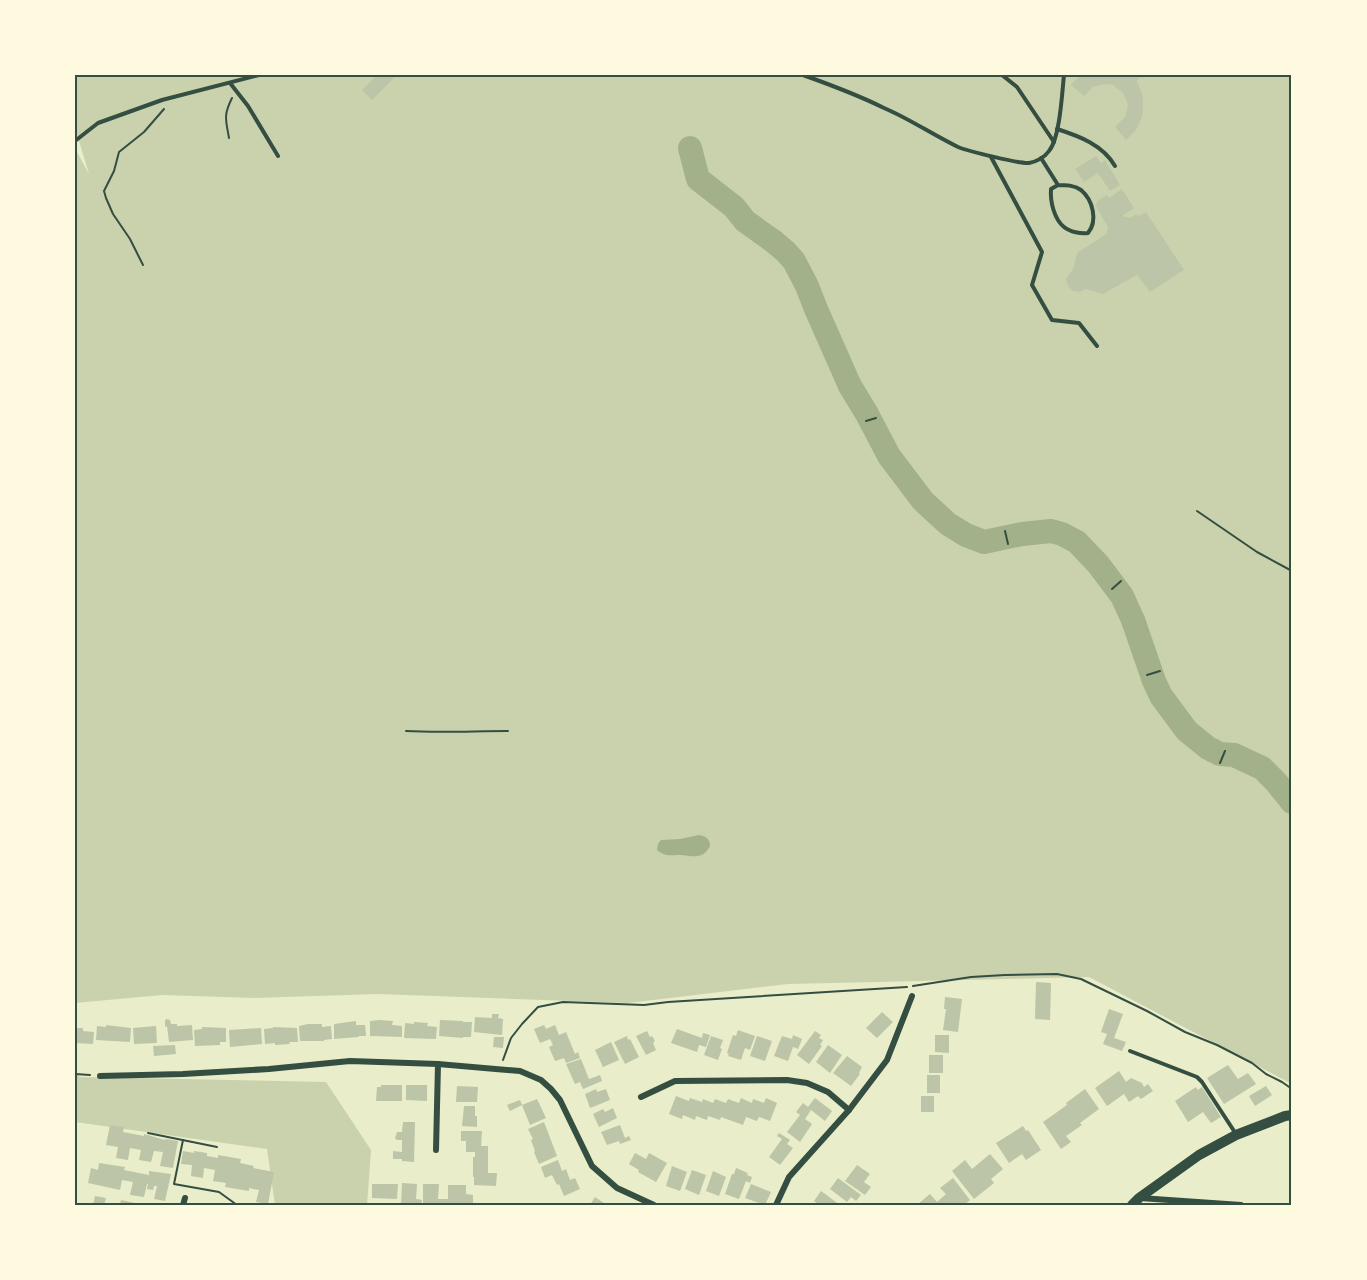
<svg xmlns="http://www.w3.org/2000/svg" width="1367" height="1280" viewBox="0 0 1367 1280" font-family="'Roboto Serif',serif">
  <rect width="100%" height="100%" fill="#e9edc9"/>
  <g fill="#cad2ad">
    <path d="M75 75H1292V1084L1089 977 788 984 628 1003 378 994 254 998 162 995 75 1003V154L77 152 89 174 75 128Z"/>
    <path d="M75 1073 80 1077 326 1082 371 1150 367 1205H275L267 1149 75 1122Z"/>
  </g>
  <path fill="#a3b18a" d="M699 835C706 836 710 839 710 846 703 860 693 856 680 855 670 855 665 857 657 850L658 844 661 840 680 839Z"/>
  <g fill="none" stroke-linecap="round" stroke-linejoin="round">
    <path stroke="#a3b18a" stroke-width="24" d="M690 148 698 179 734 207 745 221 773 241 786 252 794 261 807 286 816 309 850 386 867 414 889 456 923 501 948 524 966 535 984 542 1022 534 1051 531 1062 534 1077 542 1098 564 1122 596 1133 620 1154 681 1161 696 1187 731 1208 748 1220 754 1234 755 1262 768 1276 782 1292 802"/>
  </g>
  <g fill="#bcc5a7">
    <path d="M371 75H403L400 78 396 76 372 100 362 90 374 78Z"/>
    <path d="M1080 75H1145L1142 78 1140 77 1137 81 1143 96V112L1140 122 1136 130 1126 140 1115 127 1125 117 1127 111 1128 104 1123 93 1113 85 1106 84 1093 87 1084 96 1071 85Z"/>
    <path d="M1096 156 1101 163 1105 160 1120 185 1110 191 1098 173 1084 182 1075 169Z"/>
    <path d="M1122 189 1134 208 1122 216 1131 218 1136 214 1138 216 1146 212 1184 270 1150 292 1137 275 1103 294 1086 289 1080 292 1073 291 1068 286 1066 280 1068 276 1073 269 1077 253 1106 234 1108 227 1095 205 1097 203V201L1107 195 1109 198Z"/>
    <path d="M1036 982 1051 983 1050 1020 1035 1019Z"/>
    <path d="M945 997 962 999 958 1032 943 1030 946 1009H944Z"/>
    <path d="M1109 1009 1123 1014 1114 1038 1126 1042 1122 1051 1103 1044 1107 1034 1101 1032Z"/>
    <path d="M882 1012 893 1022 877 1038 866 1028Z"/>
    <path d="M492 1014H499L498 1018 503 1019 502 1035 474 1032 475 1017 492 1018Z"/>
    <path d="M166 1019 170 1020 171 1024H177V1026L192 1025 193 1040 169 1042 167 1026 165 1027V1021Z"/>
    <path d="M380 1020 393 1021 392 1025 402 1026V1037L370 1036V1021Z"/>
    <path d="M440 1020 463 1021V1022H472L471 1037H463V1038L439 1036Z"/>
    <path d="M356 1021V1025H365L366 1036H358L359 1037 334 1039V1024Z"/>
    <path d="M414 1022 428 1023 427 1026 437 1027 436 1039 404 1038 405 1023 414 1024Z"/>
    <path d="M308 1024H322V1027L331 1026 332 1039 324 1040V1041H300L299 1026Z"/>
    <path d="M106 1025 131 1028 130 1042 96 1040 97 1026 106 1027Z"/>
    <path d="M544 1025 546 1029 555 1025 559 1035 566 1032 575 1054 578 1052 580 1058 566 1063 564 1058 555 1061 549 1047 553 1045 550 1039 540 1043 534 1029Z"/>
    <path d="M156 1026 157 1043 134 1044 133 1028Z"/>
    <path d="M202 1027 226 1028V1042H220V1045L195 1046 194 1030 202 1029Z"/>
    <path d="M273 1027 297 1028 298 1042H289L290 1044 275 1045V1043L265 1044 264 1029 273 1028Z"/>
    <path d="M75 1028H83V1031L94 1032 93 1044 75 1043Z"/>
    <path d="M261 1028 262 1044 230 1047 229 1030Z"/>
    <path d="M677 1029 702 1038 703 1033 710 1035 706 1047 699 1045 697 1052 671 1043Z"/>
    <path d="M738 1030 755 1036 750 1050 745 1048 741 1060 728 1056 729 1054 727 1053 733 1035 736 1036Z"/>
    <path d="M647 1031 650 1037 652 1036 655 1041 653 1043 656 1050 646 1055 636 1036Z"/>
    <path d="M815 1031 821 1035 819 1038 823 1040 820 1045 822 1046 809 1064 797 1055Z"/>
    <path d="M793 1035 802 1039 798 1049 793 1047 788 1061 774 1056 782 1036 792 1039Z"/>
    <path d="M935 1035H949V1053L935 1052Z"/>
    <path d="M627 1036 628 1040 630 1039 639 1057 625 1064 614 1042Z"/>
    <path d="M711 1036 723 1040 720 1048 722 1049 718 1060 704 1055Z"/>
    <path d="M757 1036 772 1041 765 1061 750 1056Z"/>
    <path d="M494 1037H504L503 1048 493 1047Z"/>
    <path d="M611 1042 619 1060 603 1067 595 1050Z"/>
    <path d="M175 1045 176 1054 154 1056 153 1046Z"/>
    <path d="M828 1045 842 1055 830 1073 816 1062Z"/>
    <rect x="929" y="1055" width="14" height="18"/>
    <path d="M847 1056 862 1067 859 1073 860 1074 851 1086 833 1073Z"/>
    <path d="M581 1059 589 1079 600 1075 602 1081 583 1089 580 1082 575 1084 566 1064Z"/>
    <path d="M1228 1065 1238 1079 1248 1073 1256 1084 1224 1104 1207 1078Z"/>
    <path d="M1119 1071 1126 1082 1131 1078 1142 1083 1144 1087 1148 1084 1153 1091 1141 1099 1138 1096 1129 1102 1124 1094 1107 1106 1095 1088Z"/>
    <rect x="927" y="1075" width="13" height="18"/>
    <path d="M381 1085H402V1101H376L377 1087H381Z"/>
    <path d="M406 1085H427V1101L406 1100Z"/>
    <path d="M457 1086 478 1087 477 1102H456Z"/>
    <path d="M1266 1086 1272 1095 1255 1106 1249 1096Z"/>
    <path d="M1196 1087 1198 1090 1202 1087 1221 1117 1211 1123 1203 1112 1188 1122 1175 1101Z"/>
    <path d="M596 1089 597 1092 606 1089 610 1100 590 1108 585 1094Z"/>
    <path d="M1085 1089 1099 1109 1080 1123 1082 1125 1066 1136 1071 1142 1061 1149 1043 1122 1067 1105 1066 1103Z"/>
    <path d="M676 1096 689 1101 690 1098 702 1102 703 1099 713 1103 715 1099 726 1103 728 1099 739 1103 741 1098 752 1103 753 1099 764 1103 766 1098 777 1103 770 1121 759 1117 757 1121 746 1117 743 1125 721 1117 720 1120 708 1116 707 1120 696 1116 695 1120 683 1115 682 1119 669 1114Z"/>
    <rect x="921" y="1096" width="13" height="16"/>
    <path d="M815 1098 832 1111 825 1121 811 1110 805 1119 812 1124 800 1142 787 1132 800 1115 796 1112 803 1103 808 1107Z"/>
    <path d="M537 1099 546 1118 530 1125 522 1105Z"/>
    <path d="M520 1100 522 1105 510 1111 507 1105Z"/>
    <path d="M464 1106H475V1116H477V1127L462 1126Z"/>
    <path d="M613 1108 617 1118 599 1127 593 1114 603 1109 605 1112Z"/>
    <path d="M403 1122H415L414 1162 402 1161V1159H393V1151L402 1152V1140H397L395 1138 397 1132H402Z"/>
    <path d="M544 1122 557 1156 539 1164 534 1152 535 1151 531 1140 533 1139 528 1129Z"/>
    <path d="M110 1125 124 1127 123 1132 144 1136V1134L165 1140 166 1139 178 1141 173 1168 160 1166 163 1152 154 1151 151 1162 139 1160 141 1150 130 1148 128 1160 116 1158 118 1147 106 1145Z"/>
    <path d="M620 1125 625 1138 629 1136 631 1140 620 1144 619 1141 607 1145 601 1132Z"/>
    <path d="M1023 1126 1026 1131 1028 1130 1041 1150 1026 1160 1022 1154 1009 1163 996 1143Z"/>
    <path d="M461 1131H482L481 1146H488V1173H497L496 1186 474 1185V1177H473V1157H475V1152H466V1141H461Z"/>
    <path d="M779 1133 790 1140 787 1144 793 1148 780 1165 769 1157 782 1139 777 1136Z"/>
    <path d="M183 1151 194 1153V1151L207 1153V1156L218 1158V1155L241 1159 240 1163 254 1166 253 1168 274 1172 268 1204 256 1202 259 1190 249 1188V1191L225 1187 226 1183 213 1181 215 1170 204 1168 203 1178 191 1176 192 1165 181 1164Z"/>
    <path d="M635 1153 646 1159 649 1153 667 1163 656 1182 638 1172 639 1170 629 1164Z"/>
    <path d="M990 1154 1003 1169 991 1179 994 1183 974 1199 952 1171 965 1160 972 1169Z"/>
    <path d="M558 1160 562 1171 566 1169 570 1180 575 1178 580 1189 564 1196 559 1184 557 1185 552 1175 545 1178 541 1167Z"/>
    <path d="M99 1163 125 1167 124 1170 149 1175V1171L171 1174 165 1201 154 1199 157 1186H154L153 1190 147 1189 148 1184H147L144 1197 130 1195 133 1182 122 1180 120 1190 88 1183 91 1168 98 1170Z"/>
    <path d="M857 1165 870 1174 864 1182 871 1187 865 1195 845 1181Z"/>
    <path d="M672 1166 687 1172 680 1191 666 1186Z"/>
    <path d="M736 1168 748 1173 747 1175 752 1177 750 1183 746 1181 739 1199 725 1194 732 1174H734Z"/>
    <path d="M692 1170 706 1175 699 1195 685 1189Z"/>
    <path d="M713 1171 726 1177 719 1196 706 1191Z"/>
    <path d="M838 1178 861 1195 856 1201 851 1197 847 1202 830 1189Z"/>
    <path d="M953 1178 970 1200 964 1205H919L918 1204 930 1194 937 1202 946 1194 940 1188Z"/>
    <path d="M402 1183 417 1184 416 1199 422 1200 421 1205H401Z"/>
    <path d="M372 1184H398L397 1199 372 1198Z"/>
    <path d="M423 1184H439L438 1199H448V1185H466V1194L473 1195V1205H423Z"/>
    <path d="M751 1184 771 1192 765 1205 745 1198Z"/>
    <path d="M821 1191 840 1205H819L814 1201Z"/>
    <path d="M95 1196 106 1198 104 1205H93Z"/>
    <path d="M595 1197 607 1205H590Z"/>
    <path d="M121 1200 140 1204V1205H120Z"/>
  </g>
  <g fill="none" stroke-linecap="round" stroke-linejoin="round">
    <g stroke="#344e41" stroke-width="2">
      <path d="M229 138C226 120 223 116 232 98"/>
      <path d="M143 265 130 239 113 214 106 198 104 191 114 171 119 152 144 132 164 109"/>
      <path d="M866 421 876 418"/>
      <path d="M1197 511 1257 552 1292 571"/>
      <path d="M1005 531 1008 544"/>
      <path d="M1112 589 1121 581"/>
      <path d="M1147 675 1160 671"/>
      <path d="M406 731C440 733 474 731 508 731"/>
      <path d="M1220 763 1225 751"/>
      <path d="M1290 835H1292"/>
      <path d="M913 986 971 977 1005 975 1057 974 1081 979 1147 1011 1185 1032 1217 1045 1252 1063 1266 1074 1282 1082 1292 1089"/>
      <path d="M503 1060 511 1038 522 1024 538 1007 563 1002 644 1005 668 1002 907 987"/>
      <path d="M75 1074 90 1075"/>
      <path d="M148 1133 217 1147"/>
      <path d="M183 1140 174 1184 219 1192 237 1205"/>
    </g>
    <g stroke="#344e41" stroke-width="4">
      <path d="M803 75C831 85 858 95 884 108 910 119 933 135 958 147 968 151 1020 164 1029 163 1036 162 1045 157 1049 151 1060 138 1062 93 1064 75"/>
      <path d="M1002 75 1017 87 1054 142"/>
      <path d="M230 83 248 106 278 156"/>
      <path d="M1057 129C1079 136 1103 145 1115 166"/>
      <path d="M75 141 98 123 162 100 259 75"/>
      <path d="M991 157 1042 252 1032 285 1052 320 1079 323 1097 346"/>
      <path d="M1041 158 1058 185C1066 185 1074 185 1081 190 1093 200 1098 221 1088 233 1081 234 1070 232 1064 227 1054 219 1050 201 1051 189L1058 185"/>
      <path d="M1130 1051 1197 1077 1202 1082 1236 1134"/>
    </g>
    <g stroke="#344e41" stroke-width="6">
      <path d="M100 1076 183 1074 269 1069 350 1061 438 1064 520 1071 541 1080 551 1089 560 1100 592 1166 617 1188 654 1205"/>
      <path d="M641 1097 675 1081 787 1080 807 1083 828 1092 849 1110"/>
      <path d="M436 1150 438 1064"/>
      <path d="M1140 1198 1241 1205"/>
      <path d="M183 1205 185 1198"/>
      <path d="M776 1205 789 1177 849 1110 887 1060 912 996"/>
    </g>
    <path stroke="#344e41" stroke-width="10" d="M1132 1205 1139 1198 1199 1155 1236 1135 1285 1116 1292 1115"/>
  </g>
  <rect width="1367" height="1280" fill="none" stroke="#fefae0" stroke-width="153"/>
  <rect x="76" y="76" width="1214" height="1128" fill="none" stroke="#344e41" stroke-width="2"/>
</svg>
